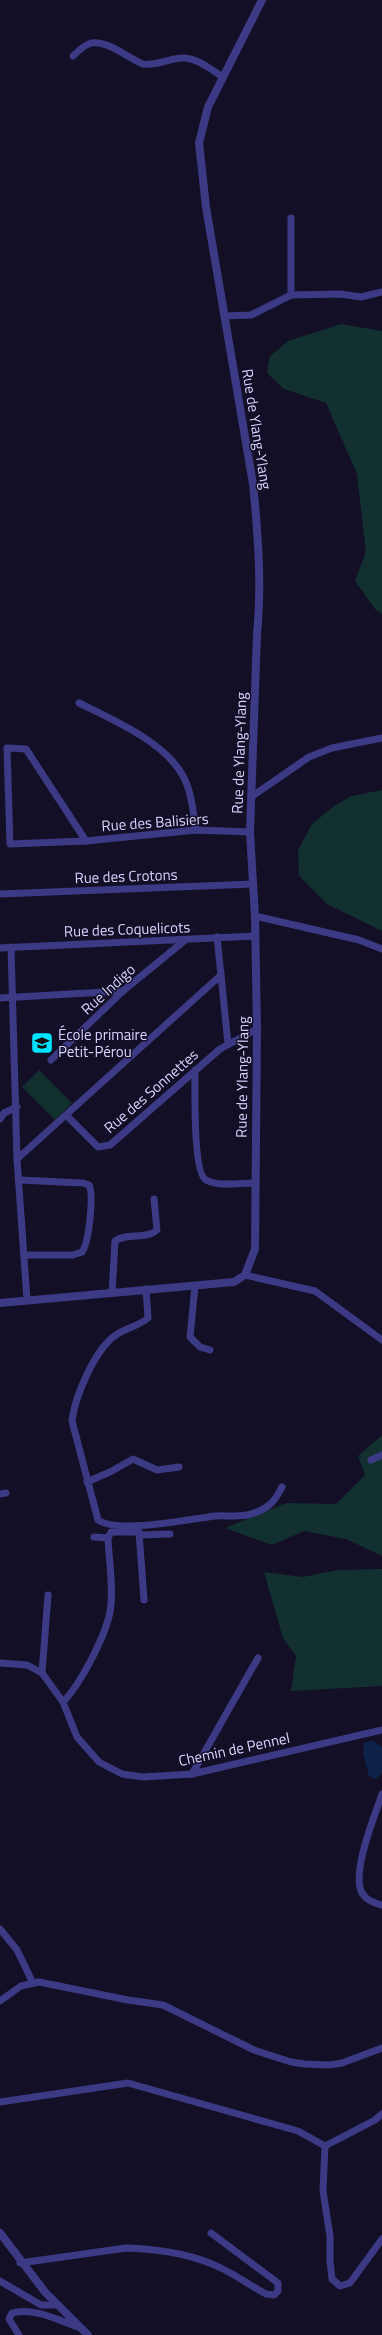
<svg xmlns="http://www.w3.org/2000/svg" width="382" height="2335" viewBox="0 0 382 2335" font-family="'Titillium Web',sans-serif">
  <rect width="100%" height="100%" fill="#130f26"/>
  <g fill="#12302f">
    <path d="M341 324 382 331V614L375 609 355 581 366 552 357 474 326 403 284 389 267 373 270 356 288 341Z"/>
    <path d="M382 790V931L327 904 299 876 298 850 312 824 333 807 351 796Z"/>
    <path d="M39 1070 72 1103 55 1120 22 1087Z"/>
    <path d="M382 1435V1556L346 1539 304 1531 272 1545 225 1528 286 1503 336 1504 365 1475 358 1456Z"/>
    <path d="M382 1569V1686L291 1691 296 1656 283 1638 264 1572 303 1577 337 1570Z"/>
  </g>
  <path fill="#0c2248" d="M372 1740 382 1747V1773L376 1779 369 1776 363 1754 364 1743Z"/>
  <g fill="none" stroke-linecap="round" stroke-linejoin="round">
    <g stroke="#3d3a85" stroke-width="7">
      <path d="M73 56C78 51 84 45 91 43 108 40 128 58 143 64 157 66 170 58 183 58 198 58 211 70 223 77"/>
      <path d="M291 218V295"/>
      <path d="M224 316 251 315 291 295 340 294 361 297 382 292"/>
      <path d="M79 703C113 720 165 742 183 776 192 792 193 813 196 830"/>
      <path d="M251 797 309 757 332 748 382 738"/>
      <path d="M86 841 26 749 7 748 10 844 86 841 196 830 250 832"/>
      <path d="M0 894 253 884"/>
      <path d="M255 916 359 940 382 949"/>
      <path d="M11 947 17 1159 27 1300"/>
      <path d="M0 948 256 936"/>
      <path d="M221 975 228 1044"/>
      <path d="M0 998 123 991"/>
      <path d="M51 1060 123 991 184 941"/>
      <path d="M195 1070C195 1087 193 1174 206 1180 219 1187 240 1183 254 1183"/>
      <path d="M67 1116 98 1147 110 1145 220 1049 257 1029"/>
      <path d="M0 1119 4 1113 17 1107"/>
      <path d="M17 1159 221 975 217 937"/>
      <path d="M19 1180 83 1183 89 1185C94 1194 89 1243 82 1252L73 1255H24"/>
      <path d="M245 1275 315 1291 382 1340"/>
      <path d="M195 1286 190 1337 200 1347 210 1350"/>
      <path d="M146 1289 148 1318C139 1326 126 1328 116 1335 95 1349 75 1396 72 1421L98 1520C118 1534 190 1519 215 1516 228 1515 242 1518 254 1513 269 1508 275 1501 282 1487"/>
      <path d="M112 1293 115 1241C127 1232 146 1240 157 1230L154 1199"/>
      <path d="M371 1460 382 1455"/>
      <path d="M87 1482 112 1471 133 1459 157 1470 179 1467"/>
      <path d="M0 1494 6 1493"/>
      <path d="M140 1535 170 1534"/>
      <path d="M94 1537 108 1538"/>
      <path d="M0 1663 27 1665 42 1673 63 1702 77 1737 99 1762 122 1774 143 1777 192 1774 382 1730"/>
      <path d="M42 1673 48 1595"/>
      <path d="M63 1702C80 1685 105 1637 110 1612 114 1589 109 1562 108 1538L111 1532H139L144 1600"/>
      <path d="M192 1774 258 1658"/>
      <path d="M382 1794C375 1815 351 1873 362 1893 366 1900 373 1903 382 1905"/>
      <path d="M0 1929 17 1950 33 1983"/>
      <path d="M0 2001 21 1986 39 1982 128 2000 163 2005 254 2050 291 2062 305 2064 329 2065 342 2063 382 2048"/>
      <path d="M0 2102 128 2083 298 2131 325 2146"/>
      <path d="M325 2146 323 2191 330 2236V2261L332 2279 340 2286 350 2283 382 2239"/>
      <path d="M325 2146 375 2120 382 2114"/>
      <path d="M20 2263 126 2248C157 2249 194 2254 223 2269 237 2276 251 2286 266 2294L274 2295 278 2291V2283L211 2233"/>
      <path d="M0 2281 41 2305H57"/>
      <path d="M19 2335 9 2319 12 2313C33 2307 58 2320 78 2327"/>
    </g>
    <g stroke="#3d3a85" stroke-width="8">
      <path d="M0 1303 234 1282 245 1275 255 1249 257 1029 255 916 250 832 257 634C262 584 258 534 253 484L206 207 199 143 208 107 262 0"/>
      <path d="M0 2233 45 2292 88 2335"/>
    </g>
  </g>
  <defs>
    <g id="school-square" transform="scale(1.15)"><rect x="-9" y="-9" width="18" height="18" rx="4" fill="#00e5ff" stroke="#130f26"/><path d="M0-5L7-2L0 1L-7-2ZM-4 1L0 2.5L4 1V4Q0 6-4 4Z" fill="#111"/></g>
  </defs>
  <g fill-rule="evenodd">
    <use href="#school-square" x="42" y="1043"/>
  </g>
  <g text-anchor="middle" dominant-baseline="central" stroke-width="3" stroke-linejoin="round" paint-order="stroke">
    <g font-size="15" fill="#d9d4ff" stroke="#130f26">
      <text transform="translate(257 429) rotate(81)">Rue de Ylang-Ylang</text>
      <text transform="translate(239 753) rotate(-88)">Rue de Ylang-Ylang</text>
      <text transform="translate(155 822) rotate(-4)">Rue des Balisiers</text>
      <text transform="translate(126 876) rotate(-2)">Rue des Crotons</text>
      <text transform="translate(127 929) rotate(-2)">Rue des Coquelicots</text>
      <text transform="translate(108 989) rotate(-42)">Rue Indigo</text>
      <text transform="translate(242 1077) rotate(-89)">Rue de Ylang-Ylang</text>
      <text transform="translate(151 1091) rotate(-41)">Rue des Sonnettes</text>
      <text transform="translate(234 1749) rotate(-12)">Chemin de Pennel</text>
    </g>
    <g font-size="15" fill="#d9d4ff" stroke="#130f26" text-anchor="start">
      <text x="58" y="1034">École primaire<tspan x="58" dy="17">Petit-Pérou</tspan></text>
    </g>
  </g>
</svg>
